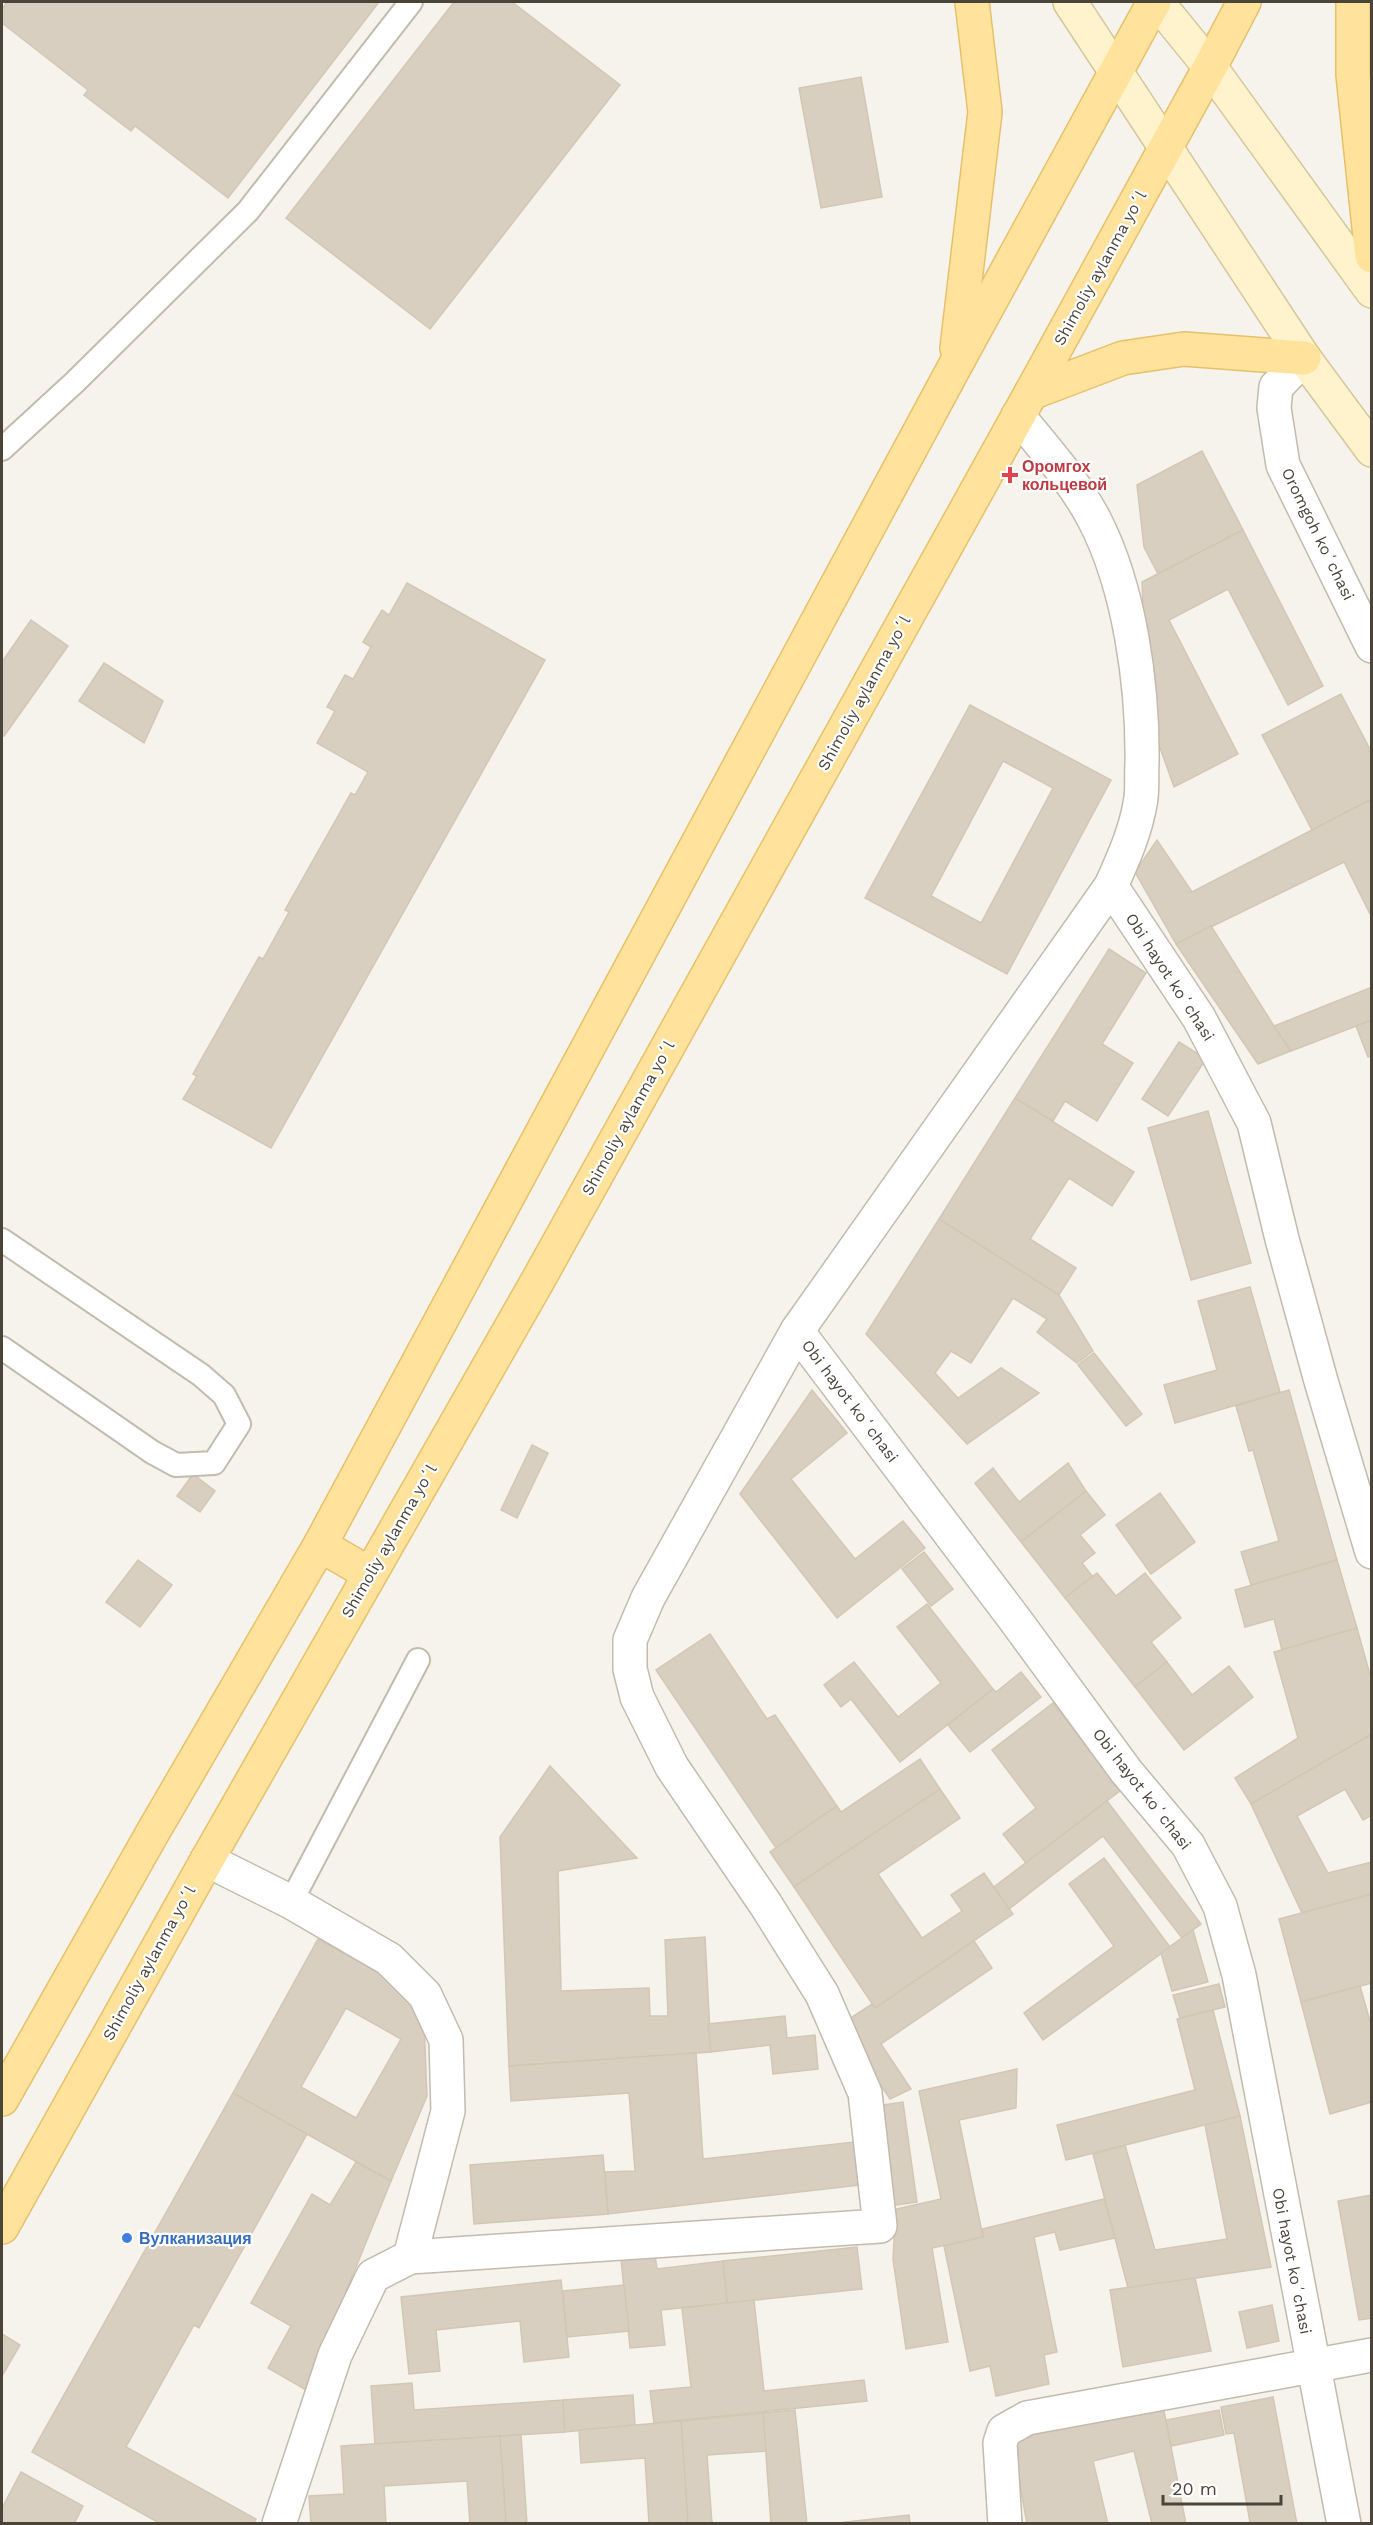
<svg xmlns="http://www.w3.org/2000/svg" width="1373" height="2525" viewBox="0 0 1373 2525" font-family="'Work Sans',sans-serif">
  <rect width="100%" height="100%" fill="#f6f3ec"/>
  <g fill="#d8cfc1" stroke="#d3c7b4" stroke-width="1.5" fill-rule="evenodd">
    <path d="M7 2H379L228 198 135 126 131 131 84 95 88 90 2 23V9Z"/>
    <path d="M454 2H512L620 85 430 329 286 218Z"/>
    <path d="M861 77 882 197 821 208 799 88Z"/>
    <path d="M1202 451 1243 530 1158 574 1144 547 1137 485Z"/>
    <path d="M1243 530 1323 686 1288 705 1228 589 1169 620 1238 754 1174 787 1147 711 1142 582Z"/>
    <path d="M407 583 545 660 271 1148 183 1099 197 1076 193 1074 259 957 263 959 289 912 285 910 351 793 355 795 368 772 317 743 335 711 327 707 345 675 353 679 371 647 363 642 382 610 389 615Z"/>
    <path d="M31 620 68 646 4 736 2 734V662Z"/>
    <path d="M104 663 163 701 144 743 79 701Z"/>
    <path d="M1341 694 1372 753V799L1312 830 1262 735Z"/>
    <path d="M970 705 1111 780 1007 974 865 898ZM1003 761 1053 788 981 923 931 896Z"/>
    <path d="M1372 799V918L1344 862 1176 944 1135 872 1157 840 1192 892Z"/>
    <path d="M1211 926 1274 1026 1291 1051 1258 1064 1176 944Z"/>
    <path d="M1109 949 1146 973 1102 1044 1133 1063 1097 1121 1065 1101 1053 1121 1015 1098Z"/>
    <path d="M1372 987V1020L1291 1051 1274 1026Z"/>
    <path d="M1372 1020V1056L1368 1057 1356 1026Z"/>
    <path d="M1179 1042 1206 1059 1168 1116 1142 1099Z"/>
    <path d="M1015 1098 1134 1172 1112 1206 1069 1178 1030 1239 1076 1268 1059 1295 939 1219Z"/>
    <path d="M1208 1111 1251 1263 1191 1280 1148 1128Z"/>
    <path d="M939 1219 1059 1295 1093 1351 1077 1363 1037 1332 1047 1319 1013 1298 971 1363 951 1351 935 1373 958 1398 1001 1368 1039 1393 967 1444 866 1334Z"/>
    <path d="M1250 1287 1280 1392 1175 1423 1164 1385 1217 1370 1198 1301Z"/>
    <path d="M1094 1353 1142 1414 1126 1426 1078 1365Z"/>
    <path d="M812 1390 847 1433 791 1479 855 1559 903 1521 925 1548 837 1618 740 1494Z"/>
    <path d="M1289 1390 1337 1560 1251 1585 1241 1552 1279 1541 1253 1450 1249 1451 1236 1406Z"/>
    <path d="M532 1445 548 1453 517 1518 501 1510Z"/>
    <path d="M1068 1463 1086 1491 1021 1542 975 1483 993 1468 1019 1502Z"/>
    <path d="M193 1474 215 1491 200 1512 177 1496Z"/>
    <path d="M1086 1491 1105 1515 1080 1535 1095 1553 1082 1563 1093 1577 1065 1598 1021 1542Z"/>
    <path d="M1160 1493 1195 1542 1151 1574 1116 1525Z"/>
    <path d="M924 1552 953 1589 931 1606 902 1569Z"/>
    <path d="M138 1560 172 1585 140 1627 106 1602Z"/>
    <path d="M1337 1560 1357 1628 1282 1650 1274 1619 1245 1627 1235 1590Z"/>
    <path d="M1097 1573 1116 1596 1145 1573 1181 1618 1151 1642 1167 1662 1135 1687 1065 1598Z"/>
    <path d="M927 1604 993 1689 900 1762 851 1699 841 1707 824 1685 854 1662 898 1717 941 1683 897 1627Z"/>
    <path d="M1357 1628 1372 1682V1734L1251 1804 1235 1778 1298 1738 1274 1652Z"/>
    <path d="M710 1634 767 1719 775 1715 837 1806 776 1848 656 1670Z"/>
    <path d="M1167 1662 1192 1695 1229 1666 1253 1697 1184 1750 1135 1687Z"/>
    <path d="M1021 1672 1041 1697 970 1752 948 1725 993 1689 996 1692Z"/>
    <path d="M1053 1703 1121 1790 1026 1863 1003 1834 1036 1808 992 1750Z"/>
    <path d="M1372 1734V1815L1363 1820 1345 1789 1297 1816 1328 1873 1372 1862V1894L1302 1913 1251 1804Z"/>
    <path d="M920 1759 940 1789 794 1887 770 1852 837 1806 841 1812Z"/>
    <path d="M550 1766 637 1858 558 1871 561 1991 649 1988 650 2016H668L665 1940 705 1937 711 2052 509 2066 500 1837Z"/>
    <path d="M940 1789 960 1818 878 1874 922 1938 962 1911 951 1895 984 1873 1013 1914 875 2008 794 1887Z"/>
    <path d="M1107 1801 1201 1924 1182 1938 1103 1836 1009 1909 994 1887Z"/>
    <path d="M1104 1858 1170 1947 1043 2040 1024 2013 1114 1946 1069 1884Z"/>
    <path d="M1372 1894V1983L1301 2002 1279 1919Z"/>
    <path d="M1193 1930 1208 1982 1172 1991 1161 1953Z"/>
    <path d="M318 1939 423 1997 427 2096 391 2181 233 2093ZM346 2008 401 2039 356 2118 301 2087Z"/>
    <path d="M974 1941 992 1968 881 2044 911 2089 890 2099 840 2025 872 2004 875 2008Z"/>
    <path d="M1219 1984 1225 2007 1180 2018 1173 1995Z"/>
    <path d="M1360 1986 1372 2028V2102L1330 2114 1301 2002Z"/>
    <path d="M1213 2010 1240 2116 1066 2160 1057 2125 1195 2090 1177 2019Z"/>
    <path d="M785 2016 787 2038 815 2035 818 2069 773 2074 770 2045 711 2052 708 2024Z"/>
    <path d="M696 2053 703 2159 854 2142 868 2184 608 2214 605 2172 635 2171 629 2093 511 2101 509 2066Z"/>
    <path d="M1017 2069 1016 2108 959 2120 983 2237 932 2248 948 2342 906 2349 893 2259 896 2209 941 2199 919 2091Z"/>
    <path d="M233 2093 307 2134 199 2328 194 2325 126 2447 256 2519 253 2524H161L32 2452Z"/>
    <path d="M903 2102 917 2202 890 2206 876 2106Z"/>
    <path d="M1240 2116 1271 2267 1128 2288 1093 2154 1125 2145 1155 2250 1227 2239 1205 2125Z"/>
    <path d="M603 2155 608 2214 474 2224 470 2165Z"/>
    <path d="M356 2162 391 2181 306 2390 268 2368 291 2326 251 2303 312 2194 330 2205Z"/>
    <path d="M1372 2195V2318L1359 2320 1338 2201Z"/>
    <path d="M1104 2199 1115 2238 1060 2250 1055 2232 1034 2237 1057 2352 1044 2355 1049 2384 996 2396 990 2366 970 2371 944 2246 983 2237 982 2229Z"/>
    <path d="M857 2247 862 2289 727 2303 723 2261Z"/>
    <path d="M655 2255 657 2269 723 2261 727 2303 661 2310 665 2345 630 2348 621 2259Z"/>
    <path d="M1195 2278 1211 2351 1123 2367 1110 2290Z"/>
    <path d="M561 2280 569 2357 524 2362 520 2321 436 2330 440 2371 409 2374 401 2297Z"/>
    <path d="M624 2285 629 2331 567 2337 563 2291Z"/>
    <path d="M754 2300 764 2391 864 2380 867 2401 654 2423 650 2391 691 2387 682 2308Z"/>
    <path d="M1272 2305 1279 2341 1247 2348 1239 2312Z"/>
    <path d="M2 2334 20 2345 2 2376Z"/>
    <path d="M412 2383 414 2410 563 2400 565 2432 375 2444 371 2386Z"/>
    <path d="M633 2395 635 2425 565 2432 563 2400Z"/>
    <path d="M1273 2397 1297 2524H1244L1250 2522 1234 2433 1226 2434 1221 2407Z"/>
    <path d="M1163 2406 1186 2524H1152L1134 2451 1093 2461 1108 2524H1027L1011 2437Z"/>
    <path d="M795 2410 807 2524H771L763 2413Z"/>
    <path d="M1219 2410 1224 2435 1171 2446 1166 2420Z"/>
    <path d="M763 2413 766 2451 707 2455 712 2524H688L681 2421Z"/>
    <path d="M681 2421 688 2524H649L645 2458 581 2463 579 2430Z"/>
    <path d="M521 2435 527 2524H506L500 2436Z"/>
    <path d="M500 2436 506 2524H470L467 2481 384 2486 386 2524H311L309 2496 344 2494 341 2446Z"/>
    <path d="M21 2472 83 2506 74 2524H2V2508Z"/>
    <path d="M909 2515 910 2524H828Z"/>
  </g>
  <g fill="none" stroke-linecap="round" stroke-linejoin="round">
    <g stroke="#c2bbae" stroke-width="26">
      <g id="service">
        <path d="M2 449 75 382 248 211 411 2"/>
        <path d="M2 1240 201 1375 224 1395 239 1424 214 1463 176 1465 152 1452 2 1348"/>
        <path d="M291 1902 418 1660"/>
      </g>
    </g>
    <g stroke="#c2bbae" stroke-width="36">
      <g id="minor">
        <path d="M1111 886 1199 1018 1254 1123 1282 1239 1321 1381 1372 1552"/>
        <path d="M797 1331 1016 1621 1126 1771 1188 1845 1220 1906 1239 1975 1344 2524"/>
        <path d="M207 1860 291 1902 389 1959 425 1995 446 2040 448 2111 410 2257 373 2276 335 2355 279 2524"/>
        <path d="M410 2257 880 2226 865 2093 822 1994 766 1905 672 1767 637 1697 630 1669V1640L648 1598 797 1331 1111 886C1123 859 1135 833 1140 804 1143 791 1141 777 1142 763 1143 686 1130 588 1094 519 1074 481 1045 449 1018 416"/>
        <path d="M1005 2524 1000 2443 1004 2431 1027 2418 1372 2355"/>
      </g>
    </g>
    <g stroke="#c2bbae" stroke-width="36">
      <path id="tertiary" d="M1304 358 1276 387 1274 408 1283 465 1372 646"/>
    </g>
    <g stroke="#d6c79b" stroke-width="36">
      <g id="secondary">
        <path d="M1070 2 1304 358 1372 450"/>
        <path d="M1157 2 1210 67 1372 291"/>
      </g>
    </g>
    <g stroke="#e6c16a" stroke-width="36">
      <g id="primary">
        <path d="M1353 2V75L1372 256"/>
        <path d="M957 348 985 112 972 2"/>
        <path d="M1031 393 1123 358 1184 349 1304 358"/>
        <path d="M320 1545 370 1574"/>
        <path d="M2 2099 153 1832 320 1545 955 366 1154 2"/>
        <path d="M2 2227 207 1860 537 1282 1031 393 1210 67 1244 2"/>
      </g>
    </g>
    <use href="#service" stroke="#fff" stroke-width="22"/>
    <use href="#minor" stroke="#fff" stroke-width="33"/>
    <use href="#tertiary" stroke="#fff" stroke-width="33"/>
    <use href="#secondary" stroke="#fff3cd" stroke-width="33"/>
    <use href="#primary" stroke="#ffe39c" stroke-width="33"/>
  </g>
  <path fill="#e0444e" stroke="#fff" stroke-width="2" d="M1007 466h6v6h6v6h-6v6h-6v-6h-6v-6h6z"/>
  <circle fill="#3f7fe0" stroke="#fff" stroke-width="2" cx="127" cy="2238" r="6"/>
  <g text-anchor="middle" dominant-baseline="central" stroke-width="4.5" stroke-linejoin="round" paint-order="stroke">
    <g font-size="16" fill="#4b4439" stroke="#fff">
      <text transform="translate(1100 268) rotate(-61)">Shimoliy aylanma yoʻl</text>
      <text transform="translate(1318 534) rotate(64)">Oromgoh koʻchasi</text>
      <text transform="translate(864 693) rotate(-61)">Shimoliy aylanma yoʻl</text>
      <text transform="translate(1170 977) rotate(57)">Obi hayot koʻchasi</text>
      <text transform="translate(628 1118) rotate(-61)">Shimoliy aylanma yoʻl</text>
      <text transform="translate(850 1401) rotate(53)">Obi hayot koʻchasi</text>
      <text transform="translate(389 1541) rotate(-60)">Shimoliy aylanma yoʻl</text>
      <text transform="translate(1142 1789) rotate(52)">Obi hayot koʻchasi</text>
      <text transform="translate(149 1963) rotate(-61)">Shimoliy aylanma yoʻl</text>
      <text transform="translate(1292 2261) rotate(79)">Obi hayot koʻchasi</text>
    </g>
    <g font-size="16" font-weight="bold" fill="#be3a42" stroke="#fff" text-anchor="start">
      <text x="1022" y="466">Оромгох<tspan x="1022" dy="18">кольцевой</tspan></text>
    </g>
    <g font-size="16" font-weight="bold" fill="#366cbe" stroke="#fff" text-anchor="start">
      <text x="139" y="2238">Вулканизация</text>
    </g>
  </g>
  <rect width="1373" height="2525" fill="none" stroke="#4b4439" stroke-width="6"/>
  <path d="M1163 2495v9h118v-9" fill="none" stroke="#4b4439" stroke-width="3"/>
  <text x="1172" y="2495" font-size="18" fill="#4b4439" stroke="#ffffff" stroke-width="4.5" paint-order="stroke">20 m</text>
</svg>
